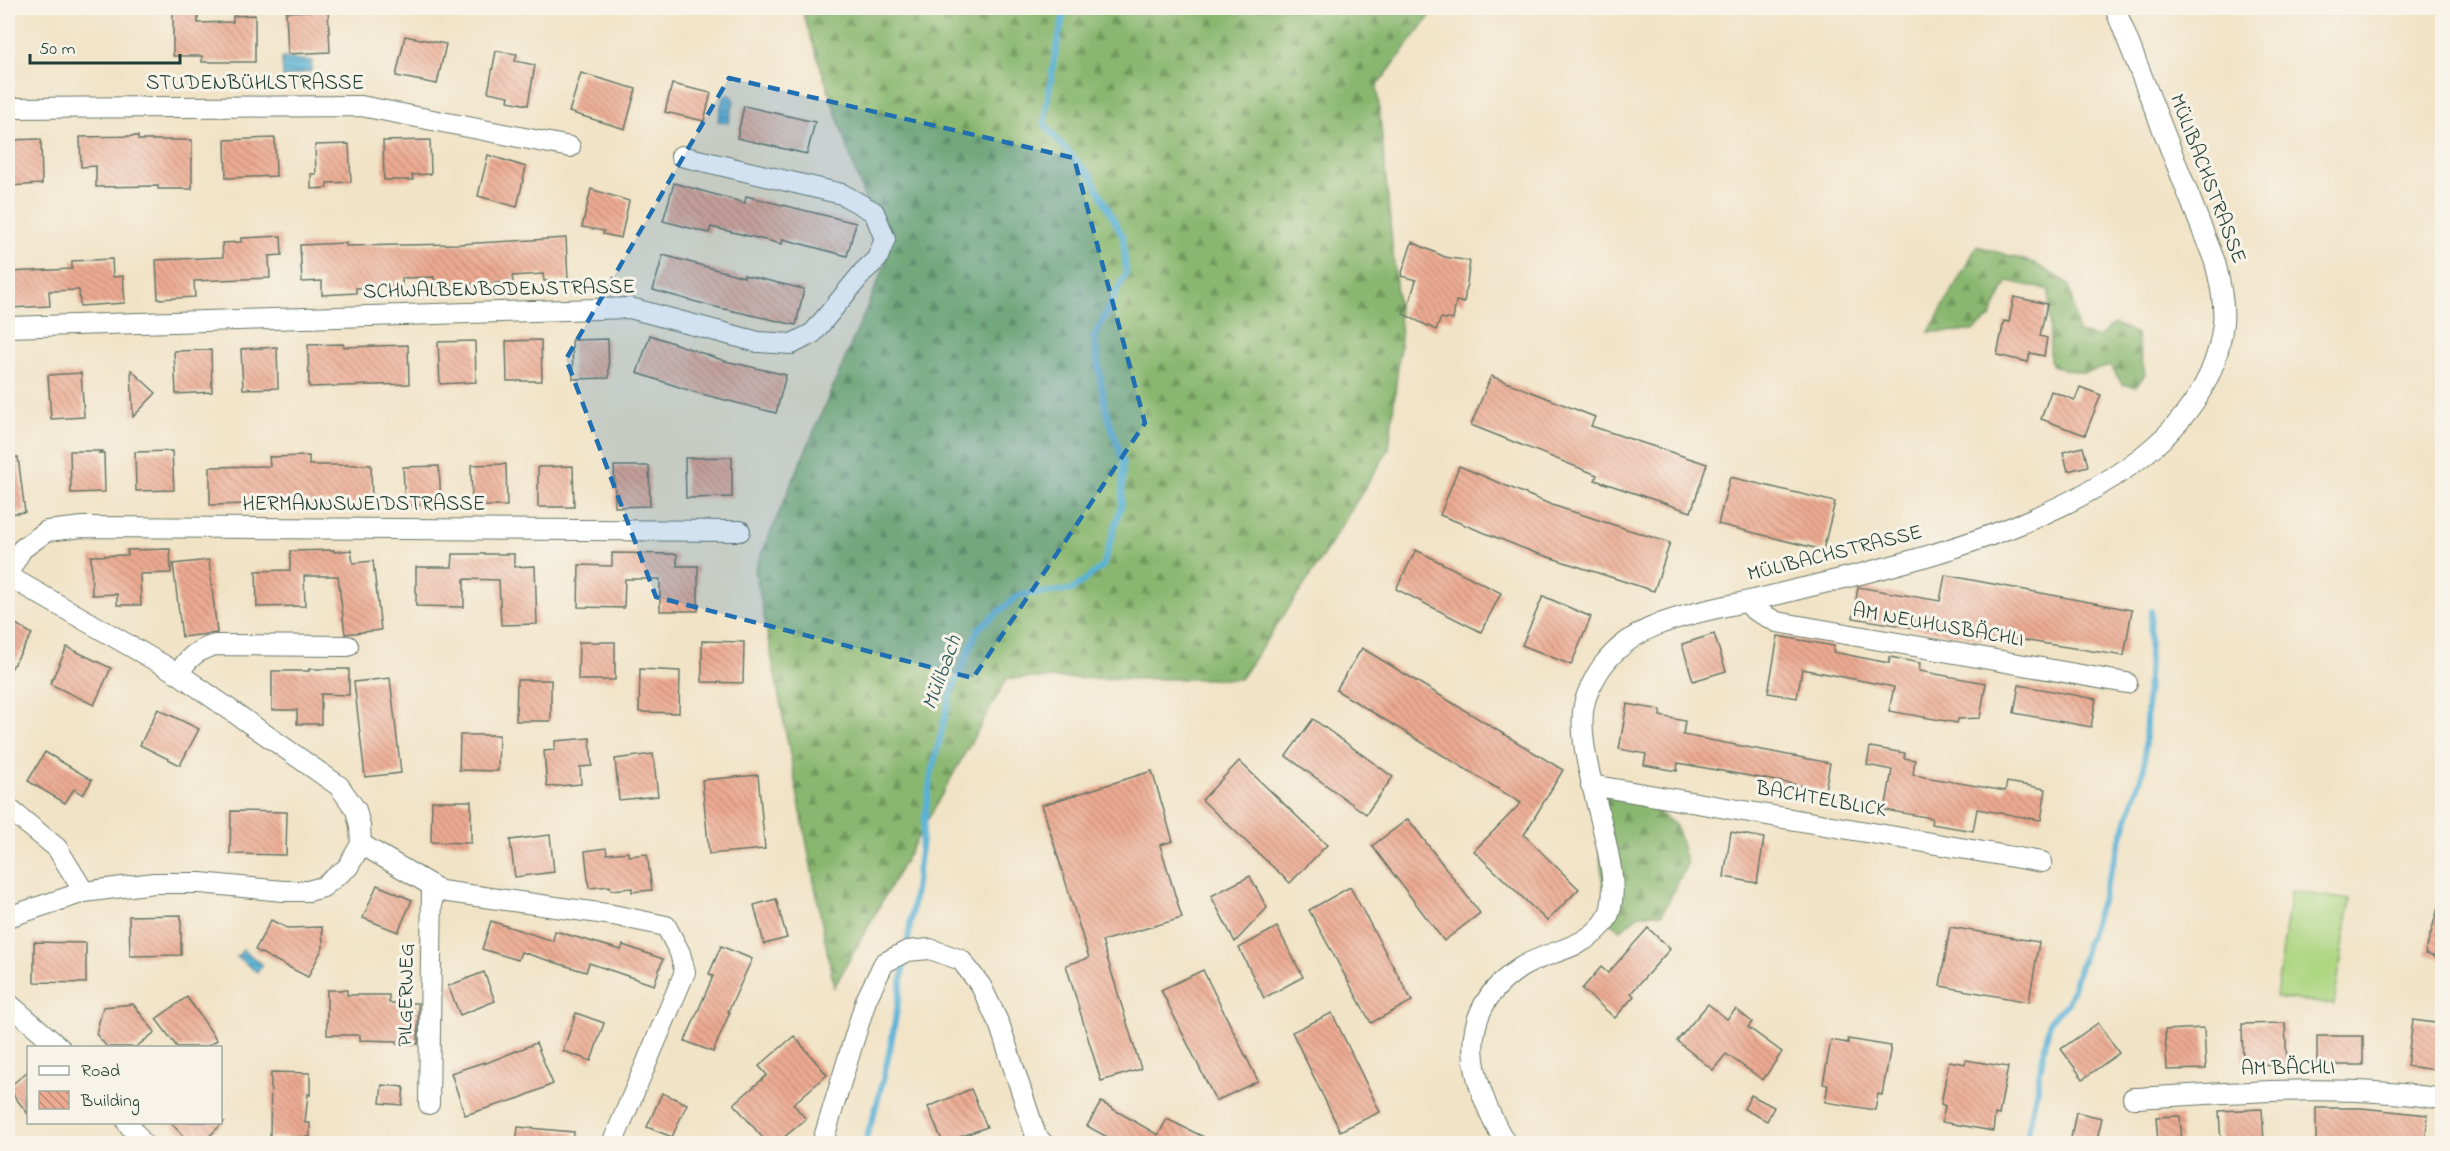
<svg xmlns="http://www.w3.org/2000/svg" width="2450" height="1151" viewBox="0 0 2450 1151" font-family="'Indie Flower',sans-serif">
  <defs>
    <pattern id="forest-firs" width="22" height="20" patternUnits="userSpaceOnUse" patternTransform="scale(1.5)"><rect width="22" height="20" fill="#89b76f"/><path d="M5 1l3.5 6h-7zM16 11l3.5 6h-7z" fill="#6f965c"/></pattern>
    <pattern id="water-rules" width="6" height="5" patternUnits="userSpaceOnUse" patternTransform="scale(1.5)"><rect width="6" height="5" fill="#58b1d6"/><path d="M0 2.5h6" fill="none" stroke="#4891ae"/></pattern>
    <pattern id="building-back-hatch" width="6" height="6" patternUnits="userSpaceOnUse" patternTransform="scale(1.5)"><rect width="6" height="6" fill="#edaa92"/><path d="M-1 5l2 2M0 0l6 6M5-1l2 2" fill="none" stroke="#bf8c78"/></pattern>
  </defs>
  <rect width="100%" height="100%" fill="#f7f3e8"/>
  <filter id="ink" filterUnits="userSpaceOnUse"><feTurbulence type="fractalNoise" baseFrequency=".0167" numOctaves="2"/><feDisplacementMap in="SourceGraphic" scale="12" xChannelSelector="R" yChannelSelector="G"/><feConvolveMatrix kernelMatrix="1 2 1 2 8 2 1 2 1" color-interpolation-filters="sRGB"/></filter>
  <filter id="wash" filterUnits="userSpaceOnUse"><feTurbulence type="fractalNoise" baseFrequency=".008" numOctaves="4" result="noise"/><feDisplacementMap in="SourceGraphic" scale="24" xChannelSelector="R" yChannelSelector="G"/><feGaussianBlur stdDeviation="1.35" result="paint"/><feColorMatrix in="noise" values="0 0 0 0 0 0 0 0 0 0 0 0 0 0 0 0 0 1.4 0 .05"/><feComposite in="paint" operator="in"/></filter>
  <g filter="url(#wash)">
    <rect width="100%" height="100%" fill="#f1e3c6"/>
    <path fill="#acd681" stroke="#668a5a" stroke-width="1.5" d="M2291 891 2350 900 2334 1005 2276 997Z"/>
    <g fill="url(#forest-firs)" stroke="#547a52" stroke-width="1.5">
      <path d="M801 8H1436L1377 86 1401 337 1389 449 1307 581 1240 679 1007 678 834 987 755 569 886 263Z"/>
      <path d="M1977 246 2034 263 2069 284 2078 333 2098 337 2115 324 2136 334 2145 374 2136 387 2122 384 2111 366 2084 373 2054 367 2050 360 2049 290 2008 281 1990 318 1972 331 1929 332Z"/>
      <path d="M1629 789 1676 826 1687 864 1662 914H1640L1621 930 1607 920 1593 791Z"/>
    </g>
    <g fill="url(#water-rules)" stroke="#3c7785" stroke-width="1.5">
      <path d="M282 58 312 61 311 71 283 78Z"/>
      <path d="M727 95 732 96 734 101 728 123 718 121 723 98Z"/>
      <path d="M243 950 263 965 257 972 237 957Z"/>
    </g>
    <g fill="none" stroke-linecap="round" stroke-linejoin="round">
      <g stroke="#58b1d6" stroke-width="6">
        <path d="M907 947 931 775 950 696 978 629 1019 595 1072 590 1103 566 1122 503 1123 462 1105 406 1094 337 1126 273 1123 237 1091 176 1058 141 1044 123 1054 60 1065 8"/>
        <path d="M864 1144C886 1083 896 1020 905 957"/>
        <path d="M2026 1144 2050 1020 2068 1003 2144 768 2151 611"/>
      </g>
    </g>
    <g id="blocks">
      <g fill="url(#building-back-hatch)">
        <path d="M173 8H198V23L233 22V16L255 15V62H202V56H173Z"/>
        <path d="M328 10 330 52 288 54 286 12Z"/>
        <path d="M405 36 446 44 437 84 396 76Z"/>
        <path d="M496 51 517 54 515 61 535 65 528 105 508 101 509 96 488 92Z"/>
        <path d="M581 73 636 89 625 129 569 112Z"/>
        <path d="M672 84 711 93 704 121 665 112Z"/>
        <path d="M744 106 815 122 807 154 737 138Z"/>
        <path d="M138 136V140H192V189H158V186L96 187V166L81 167 80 137Z"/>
        <path d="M275 138 276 176 226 178 225 140Z"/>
        <path d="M41 139 42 184 8 186V140Z"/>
        <path d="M430 140 431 174 412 175 413 180H384L383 141Z"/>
        <path d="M349 144 351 182 327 183V188L311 189V174H316L315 145Z"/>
        <path d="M488 155 526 167 517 207 478 196Z"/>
        <path d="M674 183 745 203 746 196 856 223 847 256 783 239 782 244 711 227 709 233 663 221Z"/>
        <path d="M591 189 629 201 621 238 603 234 604 231 582 227Z"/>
        <path d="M281 236 282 255 269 256 270 278 194 281 195 297 158 299 156 260 223 257 222 243 241 242V238Z"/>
        <path d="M566 238 568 280 544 281 543 274 512 276 513 282 434 286V277L402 278V286L356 288V293L322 295V281L302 282 300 245 346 243V246L459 244Z"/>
        <path d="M1412 242 1445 257 1470 261 1464 303 1456 301 1453 320 1441 318 1436 330 1403 314 1410 300 1416 280 1401 276Z"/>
        <path d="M663 255 744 277V275L804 289 796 325 711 306 653 290Z"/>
        <path d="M112 259 113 277 123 276 125 303 80 306 79 290 49 291 50 306 9 308 8 272 72 269V261Z"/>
        <path d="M2014 297 2047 304 2040 336 2047 338 2044 356 2030 353 2028 362 1997 355 2004 321 2009 322Z"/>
        <path d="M650 335 725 361 786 375 776 413 694 392 637 373Z"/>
        <path d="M608 339 609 378 573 379 572 340Z"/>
        <path d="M541 340 542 381H507L506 341Z"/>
        <path d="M475 341 476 382 440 384 438 342Z"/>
        <path d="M343 344 344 347 408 345 409 384 309 387 308 345Z"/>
        <path d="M277 347 278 388 243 389 241 349Z"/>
        <path d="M211 350 212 392 176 394 174 351Z"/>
        <path d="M131 370 156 393 133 417Z"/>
        <path d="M81 373 84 417 51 419 48 375Z"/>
        <path d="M1491 376 1595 417 1591 426 1707 464 1691 512 1595 480 1597 475 1471 425Z"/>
        <path d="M2080 387 2101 395 2085 435 2041 419 2051 391 2075 400Z"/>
        <path d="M2083 447 2088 466 2068 471 2063 452Z"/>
        <path d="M70 451H102L99 453H104L105 492 71 493Z"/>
        <path d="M172 451 174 490 136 491 135 452Z"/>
        <path d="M309 456V465H371L372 504H337V502L210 505V467L270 466 269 457Z"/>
        <path d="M18 457 25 512 8 514V458Z"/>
        <path d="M732 457V497L686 498 685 458Z"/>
        <path d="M506 464 507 506H472L471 465Z"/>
        <path d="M439 466 441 503 405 506 403 467Z"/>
        <path d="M573 466 574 507H538V467Z"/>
        <path d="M614 466H649L650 506 615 507Z"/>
        <path d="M1459 466 1552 505 1670 543 1654 591 1533 552 1440 515Z"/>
        <path d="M1730 477 1835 502 1823 550 1718 524Z"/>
        <path d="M170 549 171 573 140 574 141 605H117V594L92 595 91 556 128 555 127 550Z"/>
        <path d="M334 550V552L351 550 353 563 373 561 381 630 345 634 338 576H304L305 606 257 607 256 571 290 570V551Z"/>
        <path d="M1416 550 1501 593 1481 632 1396 589Z"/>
        <path d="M612 553 677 554V566H698V611H660V579H625L624 608 578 607 579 565 612 566Z"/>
        <path d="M453 554H514V567L535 566 537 624 501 625 499 580 464 579V607L416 606V567H452Z"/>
        <path d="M209 560 217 633 182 637 173 564Z"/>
        <path d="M1945 575 2132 610 2124 656 1984 634 1983 639 1853 618 1858 587 1940 601Z"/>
        <path d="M1543 596 1591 617 1571 665 1522 645Z"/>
        <path d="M8 619 32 634 8 674Z"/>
        <path d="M1714 634 1726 671 1693 681 1682 644Z"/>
        <path d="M1778 636 1834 646 1833 652 1889 663 1890 657 1920 663 1919 671 1986 683 1980 718 1958 719 1957 723 1889 711 1894 687 1802 669 1797 698 1768 693Z"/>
        <path d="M702 641 744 642 743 683 702 682Z"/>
        <path d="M579 642H615V680H578Z"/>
        <path d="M67 647 111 668 94 705 50 684Z"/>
        <path d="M1362 648 1563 770 1524 835 1579 889 1547 921 1474 851 1521 803 1336 690Z"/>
        <path d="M309 669H349V695L321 694V724H297V710H272V671H309Z"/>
        <path d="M640 669 680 671 679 713 639 712Z"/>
        <path d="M390 678 401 773 365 777 354 682Z"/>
        <path d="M517 680H551V721H516Z"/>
        <path d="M2019 685 2096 699 2091 727 2014 713Z"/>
        <path d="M1627 704 1661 710 1660 716 1685 721 1683 735 1830 763 1825 790 1678 763 1677 771 1644 765 1646 754 1619 749Z"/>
        <path d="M158 709 199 729 180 765 140 745Z"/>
        <path d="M1313 719 1393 777 1366 814 1286 756Z"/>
        <path d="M460 735H499L498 771 459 770Z"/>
        <path d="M590 738 592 766 580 767 581 784 547 787 544 751 555 750V741Z"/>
        <path d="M1870 747 1905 753 1904 758 1915 760 1913 775 2005 791 2007 782 2046 789 2041 820 1977 809 1973 831 1931 824 1932 818 1885 810 1892 770 1867 765Z"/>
        <path d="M45 752 92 780 83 795 74 789 65 803 28 781Z"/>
        <path d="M653 754 658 796 619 800 615 759Z"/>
        <path d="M1239 761 1327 845 1290 883 1202 800Z"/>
        <path d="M1152 771 1173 841 1160 845 1182 918 1102 941 1141 1069 1101 1081 1066 965 1089 958 1042 805Z"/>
        <path d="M758 775 765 849 709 854 702 780Z"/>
        <path d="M432 801H471V843L431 842Z"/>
        <path d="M231 811 287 812 286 855 230 854Z"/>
        <path d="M1408 819 1480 913 1444 941 1372 846Z"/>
        <path d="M1731 832 1764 838 1757 883 1724 877Z"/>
        <path d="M550 835 554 872 515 877 510 840Z"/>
        <path d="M606 848 607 854 628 852V856L647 854 652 890 632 892V888L611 890 610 886 589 888 585 851Z"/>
        <path d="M1250 876 1267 908 1235 942 1211 896Z"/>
        <path d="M377 885 412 900 398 932 363 918Z"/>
        <path d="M1350 887 1412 1001 1371 1023 1309 910Z"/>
        <path d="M776 899 787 938 764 944 754 905Z"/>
        <path d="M2438 908 2442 909V959L2425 954Z"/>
        <path d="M181 915V955L130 956 129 916Z"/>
        <path d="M271 920 287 928 322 927 323 947 308 977 255 950Z"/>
        <path d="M491 921 553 941 555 931 621 950 623 945 663 959 654 985 589 963 586 972 521 952 518 960 482 949Z"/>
        <path d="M1277 927 1303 977 1264 998 1239 948Z"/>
        <path d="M1950 927 2039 942 2029 1002 1940 986Z"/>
        <path d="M1648 928 1670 949 1631 993 1634 996 1615 1018 1582 989 1601 967 1608 973Z"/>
        <path d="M34 942 86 943V983L34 982Z"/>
        <path d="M721 946 752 959 728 1012H730L713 1052 685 1041 713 976 709 974Z"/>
        <path d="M1203 970 1258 1081 1216 1101 1161 990Z"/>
        <path d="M484 972 495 1001 460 1015 448 986Z"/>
        <path d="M327 990H347V995H389V1003H418V1044H397V1041L360 1040V1035H327Z"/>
        <path d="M187 997 217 1040 206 1047H177L156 1019Z"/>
        <path d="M133 1004 155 1032 136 1047H107L96 1034 103 1007Z"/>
        <path d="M1708 1004 1727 1019 1736 1009 1752 1022 1748 1027 1782 1052 1763 1080 1726 1054 1713 1070 1677 1041Z"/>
        <path d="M576 1013 604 1023 591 1061 563 1051Z"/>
        <path d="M1332 1013 1380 1112 1340 1131 1292 1032Z"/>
        <path d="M2413 1020 2442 1024 2436 1070 2407 1066Z"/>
        <path d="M2098 1023 2119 1053 2083 1079 2061 1049Z"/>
        <path d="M2285 1023 2287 1065 2243 1066 2242 1024Z"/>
        <path d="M2204 1028 2206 1069 2167 1070 2165 1030Z"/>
        <path d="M794 1036 827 1075 793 1104 806 1119 777 1143H767L734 1104 767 1075 759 1066Z"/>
        <rect x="2317" y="1036" width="46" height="29"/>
        <path d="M1848 1039 1891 1046 1882 1095 1878 1094 1875 1110 1825 1102 1828 1085 1823 1084 1831 1040 1848 1043Z"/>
        <path d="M536 1043 553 1084 520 1098 465 1115 451 1073 484 1062V1064Z"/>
        <path d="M1966 1060 2008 1067 1999 1115 1995 1114 1993 1131 1942 1122 1945 1106 1941 1104 1949 1061 1965 1064Z"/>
        <path d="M28 1071V1114L8 1088Z"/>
        <path d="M271 1072 310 1073V1095L308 1094 305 1123H310V1137H270Z"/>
        <path d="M382 1085 404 1087 402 1105 380 1103Z"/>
        <path d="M971 1089 987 1127 943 1143 928 1107Z"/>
        <path d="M662 1093 687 1104 672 1137 647 1127Z"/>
        <path d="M1751 1095 1774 1107 1767 1121 1744 1109Z"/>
        <path d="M1101 1102 1158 1135 1167 1119 1216 1143H1118L1087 1126Z"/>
        <path d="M2316 1108H2362L2428 1115 2425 1143 2351 1138V1143H2316Z"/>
        <path d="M2262 1109 2264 1143H2221L2219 1111Z"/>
        <path d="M2076 1112 2102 1118 2096 1143H2070Z"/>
        <path d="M2180 1116 2182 1143H2158L2156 1117Z"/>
        <path d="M170 1122H224L202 1143H190Z"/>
        <path d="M518 1127 574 1132 573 1143H516Z"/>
      </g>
    </g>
  </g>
  <g filter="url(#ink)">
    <use href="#blocks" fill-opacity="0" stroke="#687767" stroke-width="1.5"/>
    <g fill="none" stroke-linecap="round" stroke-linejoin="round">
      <g stroke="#687767" stroke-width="22">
        <g id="minor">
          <path d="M8 108 361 106 570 147"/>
          <path d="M8 327 630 308 758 342 792 344 813 333 864 271 877 259 885 239 874 212 842 194 681 156"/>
          <path d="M8 573 22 549 47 531 83 527 740 531"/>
          <path d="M8 576 179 674 339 786 356 810 360 826 361 844 348 867 323 887 308 891H283L200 883H154L84 892 8 917"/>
          <path d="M1747 602 1754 610 1777 622 2127 683"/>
          <path d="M179 674C186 659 199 649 215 645L348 646"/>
          <path d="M1591 785 2042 862"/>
          <path d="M8 808 57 848 84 892"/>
          <path d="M361 844 441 891 613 915 666 926 680 953 685 972 612 1144"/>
          <path d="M8 1003 60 1048"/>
          <path d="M2133 1098C2235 1093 2341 1083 2442 1099"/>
          <path d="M429 1104 432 886"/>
          <path d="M127 1122 143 1144"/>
          <path d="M822 1144 866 1000 884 963 907 951 930 949 961 960 981 986 1000 1026 1036 1136 1044 1144"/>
          <path d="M1506 1144C1470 1082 1450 1014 1520 968 1548 950 1582 951 1604 923 1636 883 1569 759 1585 701 1588 690 1597 673 1604 664 1634 625 1681 616 1726 606 1750 601 1775 595 1799 589 1937 556 2206 495 2223 323 2225 303 2220 281 2215 262L2115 8"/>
        </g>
      </g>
      <use href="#minor" stroke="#fff" stroke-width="20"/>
    </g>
  </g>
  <path fill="#1f6fb2" fill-opacity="0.2" stroke="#1f6fb2" stroke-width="4.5" stroke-dasharray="12 8" stroke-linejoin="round" d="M729 78 1074 158 1145 423 973 678 656 597 566 359Z"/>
  <g text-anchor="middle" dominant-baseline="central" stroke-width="6" stroke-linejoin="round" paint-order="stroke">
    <g font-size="21" fill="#1f3d34" stroke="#f7f3e8">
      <text x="255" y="84">STUDENBÜHLSTRASSE</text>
      <text transform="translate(2207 179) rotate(69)">MÜLIBACHSTRASSE</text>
      <text transform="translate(499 290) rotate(-1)">SCHWALBENBODENSTRASSE</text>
      <text x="364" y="505">HERMANNSWEIDSTRASSE</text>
      <text transform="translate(1835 554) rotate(-14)">MÜLIBACHSTRASSE</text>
      <text transform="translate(1938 626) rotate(10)">AM NEUHUSBÄCHLI</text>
      <text transform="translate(1821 800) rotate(10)">BACHTELBLICK</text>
      <text transform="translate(407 995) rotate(-89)">PILGERWEG</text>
      <text transform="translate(2288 1069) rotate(-1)">AM BÄCHLI</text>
    </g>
    <g font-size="22" font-style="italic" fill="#2d5a5c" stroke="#f7f3e8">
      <text transform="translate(943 673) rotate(-70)">Mülibach</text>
    </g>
  </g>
  <rect width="2450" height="1151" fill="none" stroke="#f7f3e8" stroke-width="30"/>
  <rect x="27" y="1046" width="195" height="78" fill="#f7f3e8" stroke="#a1aaa0" stroke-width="1.5"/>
  <rect x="39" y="1066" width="30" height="9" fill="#ffffff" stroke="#a1aaa0" stroke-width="1.5"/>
  <text x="81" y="1076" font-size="18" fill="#1f3d34">Road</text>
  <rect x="39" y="1091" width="30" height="18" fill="url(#building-back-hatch)" stroke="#a1aaa0" stroke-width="1.5"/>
  <text x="81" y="1106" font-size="18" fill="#1f3d34">Building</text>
  <path d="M30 54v9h150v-9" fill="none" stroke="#1f3d34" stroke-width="3"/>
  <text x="39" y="54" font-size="18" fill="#1f3d34" stroke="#f7f3e8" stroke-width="4.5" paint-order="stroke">50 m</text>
</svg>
